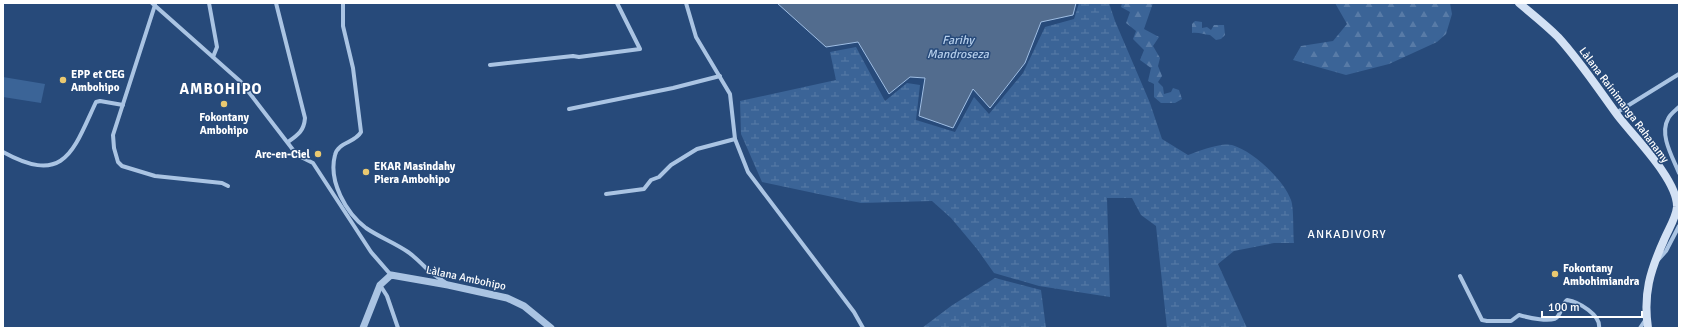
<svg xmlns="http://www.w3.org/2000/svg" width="1682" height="331" viewBox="0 0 1682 331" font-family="Signika,sans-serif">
  <defs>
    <pattern id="forest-firs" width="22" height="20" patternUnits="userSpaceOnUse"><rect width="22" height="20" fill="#3b6497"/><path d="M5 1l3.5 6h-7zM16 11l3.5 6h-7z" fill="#587ba7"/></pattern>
    <pattern id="wetland-marsh" width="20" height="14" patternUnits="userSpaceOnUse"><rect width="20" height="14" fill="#3b6497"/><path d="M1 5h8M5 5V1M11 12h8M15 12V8" fill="none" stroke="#587ba7"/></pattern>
  </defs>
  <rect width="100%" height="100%" fill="#274a7a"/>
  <g fill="url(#forest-firs)">
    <path d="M1122 3H1153L1144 29 1159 37 1153 46 1160 58 1158 66 1162 76 1158 82 1163 87 1164 94 1171 92 1173 88 1179 90 1182 99 1175 103H1161L1154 97V84L1148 81 1151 68 1140 60 1144 50 1133 39 1136 31 1126 23 1130 12 1121 7Z"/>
    <path d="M1335 3H1450L1452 14 1446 34 1437 42 1389 64 1346 75 1293 60 1301 46 1333 41 1347 24Z"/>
    <path d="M1195 21 1202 22V28L1207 27 1211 30 1214 25H1224L1225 35 1221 39 1216 40 1210 35C1204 35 1199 32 1192 33V24Z"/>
  </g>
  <g fill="url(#wetland-marsh)">
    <path d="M1079 3H1109L1115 21 1150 103 1162 139 1188 155C1198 151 1222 142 1232 145 1253 151 1284 180 1291 200 1294 208 1293 232 1294 243H1274L1234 251 1218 264 1247 328H1167L1156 226 1141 215 1132 198H1107L1110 297 1039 286 994 273 977 249 951 218 932 201 861 203 762 182 741 134 740 101 836 80 830 52 856 47 885 101 907 83 920 85 916 120 955 132 974 97 989 114 1023 73 1045 27 1074 19Z"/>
    <path d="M995 278 1041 290 1046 328H922L951 306Z"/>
  </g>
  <path fill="#3b6497" d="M3 77 45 84 41 103 3 97Z"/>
  <path fill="#526c8e" stroke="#9fbee4" d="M777 3H1076L1073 15 1041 22 1025 63 990 108 973 89 953 128 919 116 925 78 910 77 889 94 858 42 826 47Z"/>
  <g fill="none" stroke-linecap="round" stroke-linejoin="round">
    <g stroke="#aac4e3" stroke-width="4">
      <path d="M152 3 241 82 297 155 313 163 371 252 391 275"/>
      <path d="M209 3 217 47 213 57"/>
      <path d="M276 3 305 118C304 131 298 135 288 142"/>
      <path d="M343 3V26L353 68 361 132C355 143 338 142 335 155 328 181 346 213 366 228 379 237 395 243 408 252 415 257 421 263 427 269 433 274 440 279 446 283"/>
      <path d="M686 3 696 37 730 94 735 139 748 172 854 312 863 328"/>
      <path d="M155 5 113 135 114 148 118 162 122 166 155 176 222 183 228 186"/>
      <path d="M490 65 573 56 579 57 640 49 617 3"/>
      <path d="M1679 107C1675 111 1670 114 1668 119 1659 135 1673 158 1679 173"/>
      <path d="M569 109 673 88 720 76"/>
      <path d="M1616 113 1679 74"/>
      <path d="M3 152C65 186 73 151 96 102L100 101 123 105"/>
      <path d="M606 194 644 189 651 180 659 177 671 165 697 149 735 139"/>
      <path d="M1658 260 1666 251 1679 226"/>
      <path d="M1460 276 1482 320 1487 321H1511L1519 315C1526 317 1554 324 1558 316 1562 311 1562 304 1567 300 1579 302 1601 315 1599 328"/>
      <path d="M380 285 387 296 398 328"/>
      <path d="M1640 328 1646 319"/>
    </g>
    <path stroke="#aac4e3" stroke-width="7" d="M363 328 380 285 391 275 448 285 507 298 524 306 551 328"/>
    <path stroke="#d3e1f4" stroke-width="8" d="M1519 3C1532 14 1546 25 1558 37 1580 61 1599 90 1618 116 1634 137 1678 180 1677 207 1676 218 1668 230 1664 240 1650 271 1643 294 1648 328"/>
  </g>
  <g fill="#ebc970" stroke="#274a7a" stroke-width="1.5">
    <circle cx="63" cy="80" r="4"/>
    <circle cx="224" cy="104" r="4"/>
    <circle cx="318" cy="154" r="4"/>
    <circle cx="366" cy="172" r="4"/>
    <circle cx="1555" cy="274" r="4"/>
  </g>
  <g text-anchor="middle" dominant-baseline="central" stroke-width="3" stroke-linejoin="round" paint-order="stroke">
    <g font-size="11" font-weight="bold" fill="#fff" stroke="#274a7a" text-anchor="start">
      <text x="71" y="74">EPP et CEG<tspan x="71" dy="13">Ambohipo</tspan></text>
      <text x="224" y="117" text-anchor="middle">Fokontany<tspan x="224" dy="13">Ambohipo</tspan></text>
      <text x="310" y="154" text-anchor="end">Arc-en-Ciel</text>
      <text x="374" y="166">EKAR Masindahy<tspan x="374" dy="13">Piera Ambohipo</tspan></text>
      <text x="1563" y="268">Fokontany<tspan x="1563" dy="13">Ambohimiandra</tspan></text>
    </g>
    <g font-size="11" fill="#fff" stroke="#274a7a">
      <text transform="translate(1624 105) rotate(53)">Làlana Rainimanga Rahanamy</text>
      <text transform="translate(466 278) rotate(12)">Làlana Ambohipo</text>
    </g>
    <g font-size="12" font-style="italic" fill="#b5ceeb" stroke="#274a7a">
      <text x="958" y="40">Farihy<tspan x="958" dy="14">Mandroseza</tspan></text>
    </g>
    <g font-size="12" letter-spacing="1" fill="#fff" stroke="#274a7a">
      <text x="1347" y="234">ANKADIVORY</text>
    </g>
    <g font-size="15" font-weight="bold" letter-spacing="1" fill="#fff" stroke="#274a7a">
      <text x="221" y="89">AMBOHIPO</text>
    </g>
  </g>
  <rect width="1682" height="331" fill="none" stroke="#ffffff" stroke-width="8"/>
  <path d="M1542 311v6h100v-6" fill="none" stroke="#ffffff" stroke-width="2"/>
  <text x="1548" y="311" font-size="12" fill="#ffffff" stroke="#274a7a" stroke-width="3" paint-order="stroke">100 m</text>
</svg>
